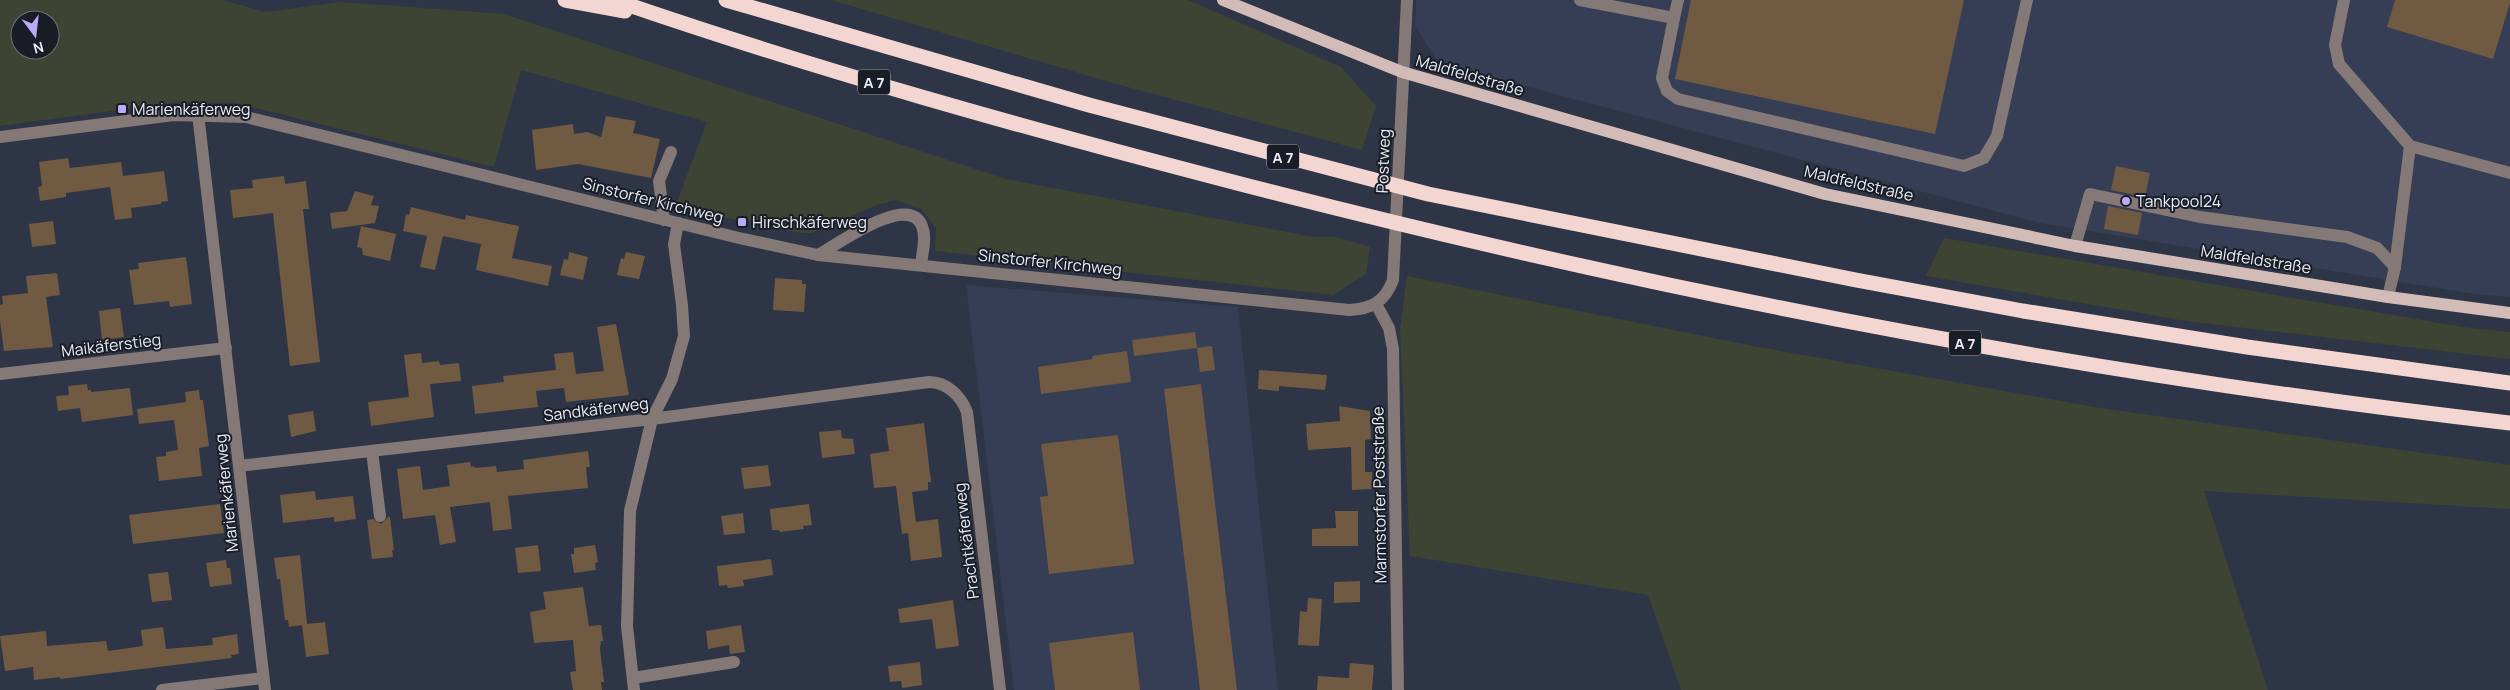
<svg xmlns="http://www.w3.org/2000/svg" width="2510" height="690" viewBox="0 0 2510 690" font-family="Manrope,sans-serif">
  <rect width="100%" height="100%" fill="#2e3546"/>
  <g fill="#353e54">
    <path d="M1416 0H2510V297L2474 294 2040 223 1438 63 1415 25Z"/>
    <path d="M966 285 1238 307 1278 690H1014Z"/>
  </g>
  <g fill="#3d4433" fill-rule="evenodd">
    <path d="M0 0H223L265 12 341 2 504 14 1006 179 1314 237H1336L1370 247 1366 274 1333 295 935 251 936 228 921 209 896 200 877 205 812 233H801L675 207 707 122 521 70 494 167 236 103 177 102 0 126ZM20 20H50V50H20Z"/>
    <path d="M831 0H1188L1341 67 1376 106 1362 150 1120 85Z"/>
    <path d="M1944 238 2463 327 2510 332V359L2186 321 1926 276Z"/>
    <path d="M1407 276 1753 346 2100 408 2510 465V509L2204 491 2268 690H1681L1648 595 1410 556 1400 329Z"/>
  </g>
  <g fill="#715a42">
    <path d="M1691 0H1964L1935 134 1675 79Z"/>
    <path d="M2395 0H2510V3L2493 59 2387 27Z"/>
    <path d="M606 116 636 121 633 133 660 139 651 178 578 164 536 170 532 130 573 124 574 134 587 132 601 137Z"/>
    <path d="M68 158 70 168 121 162 123 176 164 171 168 201 161 202V204L131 208 132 218 115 220 110 187 66 193V197L40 201 38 187 42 186 39 162Z"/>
    <path d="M2116 166 2150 173 2145 197 2111 190Z"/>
    <path d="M284 176 285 184 306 181 309 209H303L320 362 290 366 273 213 233 218 230 190 253 188 252 180Z"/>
    <path d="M355 191 374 196 371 205 379 206 375 223 332 229 330 213 347 211Z"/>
    <path d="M2108 206 2142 213 2138 235 2104 229Z"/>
    <path d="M411 207 465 220 466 215 519 226 512 258 552 266 548 286 476 270 481 244 443 236 435 270 420 267 427 236 403 231 406 214 409 215Z"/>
    <path d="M53 221 56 244 32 247 29 224Z"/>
    <path d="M361 226 396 234 390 261 363 255 362 248 357 247Z"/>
    <path d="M569 252 588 257 583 280 560 275 564 259 568 260Z"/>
    <path d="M626 252 645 256 639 279 617 275 621 258 624 259Z"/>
    <path d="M186 257 192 304 170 307 169 301 134 305 129 270 139 269 138 263Z"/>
    <path d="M57 273 60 295 46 297 53 347 4 351 0 321V305L3 304 2 296 28 293 26 276Z"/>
    <path d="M775 278 802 280V284H806L804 312 773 310Z"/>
    <path d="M120 308 124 337 102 340 99 311Z"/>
    <path d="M616 324 629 395 566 402 564 388 536 391 538 407 475 414 472 386 504 382 503 376 556 370 554 354 573 352 576 374 604 371 597 327Z"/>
    <path d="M1195 332 1197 348 1134 356 1132 340Z"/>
    <path d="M1212 346 1215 370 1200 372 1197 348Z"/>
    <path d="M1127 351 1131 382 1041 394 1038 367 1093 359 1092 356Z"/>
    <path d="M421 353 422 363 439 361 440 365 459 363 461 381 430 384 434 417 371 426 368 402 409 397 404 355Z"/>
    <path d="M1259 370 1327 375 1325 390 1279 386V391L1258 389Z"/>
    <path d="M87 384 88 390H91V392L130 388 133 415 82 422 80 408 58 411 56 396 69 395 68 386Z"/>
    <path d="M1201 384 1237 690H1200L1164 389Z"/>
    <path d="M199 390 200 400H203L209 446 199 448 202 476 159 481 156 457 166 456V452L178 450 174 420 139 424 137 409 186 402 185 392Z"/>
    <path d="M1339 406 1370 411 1371 439 1365 440V472H1372V489L1352 490 1351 447 1308 450 1306 424 1340 421Z"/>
    <path d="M313 411 316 431 291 437 288 415Z"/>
    <path d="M924 423 931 482H928V490L912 492 916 522 938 519 942 557 911 561 908 533 902 534 896 486 874 488 870 454 889 451 886 428Z"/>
    <path d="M841 430 842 438 853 439 855 454 822 458 819 432Z"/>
    <path d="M1118 435 1134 564 1049 574 1040 497 1048 496 1041 444Z"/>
    <path d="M588 451 590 467H586L588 488 508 496 512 529 493 531 490 502 450 507 456 542 440 545 435 515 403 519 397 469 420 466 423 490 450 486 447 465 470 462 471 467 474 466 475 468 496 466 497 472 524 469 523 460Z"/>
    <path d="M768 465 771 486 744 489 741 468Z"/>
    <path d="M315 491 316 500 353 496 356 519 334 522V517L283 523 280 495Z"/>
    <path d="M220 504 224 533 133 544 129 515Z"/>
    <path d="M809 504 812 525 803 526 804 529 780 532 779 530H772L770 509Z"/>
    <path d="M1335 511H1358V546H1312V529L1336 528Z"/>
    <path d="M743 513 745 533 724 535 721 516Z"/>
    <path d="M388 517H390L394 550H392L393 557 372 559 367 520 373 519 381 524Z"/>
    <path d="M538 545 541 571 518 573 515 548Z"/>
    <path d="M595 545 598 562 595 563 596 570 574 573 571 554H574V548Z"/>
    <path d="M300 555 307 624 325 622 329 654 306 657 302 625 289 627 288 620H285L280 579H277L274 558Z"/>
    <path d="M771 559 773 575 743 580 744 586 728 588 727 585 719 586 717 566Z"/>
    <path d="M226 560 227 568H230L232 584 210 587 206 563Z"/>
    <path d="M168 572 172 600 152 602 148 574Z"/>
    <path d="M1360 581V602L1334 603V582Z"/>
    <path d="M583 587 589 626 601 625 603 641H601L600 649 604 682H601L602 690H573L570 672 576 671 573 640 534 643 530 612 546 609 543 592Z"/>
    <path d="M1308 598 1322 599 1319 646 1298 645 1300 611 1307 612Z"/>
    <path d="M953 600 959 646 936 649 932 619 900 623 898 609Z"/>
    <path d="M741 625 745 652 730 654 729 645 708 649 706 631Z"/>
    <path d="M163 627 166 649 213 645 212 638 237 634 239 654 231 655 232 658 60 679V677L34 680 33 667 5 671 0 636 46 631 47 646 106 641 108 651 143 646 141 630Z"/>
    <path d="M1133 632 1140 690H1055L1049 643Z"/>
    <path d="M920 662 922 685 902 688 901 681 890 682 888 666Z"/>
    <path d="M1350 663 1374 665 1372 690H1317L1318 676 1349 678Z"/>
  </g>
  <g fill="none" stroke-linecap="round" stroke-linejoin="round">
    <g stroke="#857977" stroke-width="12">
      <path d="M1580 0 1674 18 1678 0"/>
      <path d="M2344 0 2335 45 2339 64 2410 146 2395 267 2388 297"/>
      <path d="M1674 18 1662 78 1667 91 1678 99 1964 166 1984 158 1997 136 2027 0"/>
      <path d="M198 114 265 690"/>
      <path d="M0 137 174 115 246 117 739 238 818 255 1349 310C1371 309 1385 302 1393 280L1407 0"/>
      <path d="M2410 146 2510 173"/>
      <path d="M664 220 659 181 671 152"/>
      <path d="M2075 246 2090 194 2200 217 2347 237 2377 248 2395 267"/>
      <path d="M818 255C838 244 909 192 922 226 927 238 922 253 921 265"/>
      <path d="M1376 304 1389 328 1393 349 1398 690"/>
      <path d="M0 374 226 348"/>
      <path d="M372 451 380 516"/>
      <path d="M239 466 652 419 929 382C947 382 961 396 967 412L1000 690"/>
      <path d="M633 678 734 662"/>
      <path d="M162 690 263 678"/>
      <path d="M634 690 627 626 630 511 652 419 672 379 684 336 682 305 674 244 678 223"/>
    </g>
    <path stroke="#d3bcb8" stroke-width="12" d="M1223 0 1402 72 1825 194 2075 246 2388 297 2510 313"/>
    <g stroke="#f3d6d2" stroke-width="15">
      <path d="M565 0 625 11"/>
      <path d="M614 0C817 70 1025 128 1233 182 1653 291 2079 374 2510 423"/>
      <path d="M726 0 1089 105 1428 194 1856 280 2023 311 2247 347 2510 383"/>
    </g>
  </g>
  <g fill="#bcaaf6" stroke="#191d25" stroke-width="2">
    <rect x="117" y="104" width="10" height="10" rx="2.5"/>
    <circle cx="2126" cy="201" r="5"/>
    <rect x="737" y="217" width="10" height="10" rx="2.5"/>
  </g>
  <g text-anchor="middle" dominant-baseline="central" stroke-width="4" stroke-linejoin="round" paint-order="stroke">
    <g fill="#191d25" stroke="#aaafb9" stroke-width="1">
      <rect x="858" y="69.5" width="32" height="25" rx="4"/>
      <rect x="1267" y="144.5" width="32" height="25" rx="4"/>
      <rect x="1949" y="330.5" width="32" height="25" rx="4"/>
    </g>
    <g font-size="15" font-weight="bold" fill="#e8edf9">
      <text x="874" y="82">A 7</text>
      <text x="1283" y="157">A 7</text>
      <text x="1965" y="343">A 7</text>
    </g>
    <g font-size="16" fill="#e8edf9" stroke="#191d25">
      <text transform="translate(1470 75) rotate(16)">Maldfeldstraße</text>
      <text transform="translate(1383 161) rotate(-88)">Postweg</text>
      <text transform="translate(1859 183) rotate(13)">Maldfeldstraße</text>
      <text transform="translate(653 200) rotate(14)">Sinstorfer Kirchweg</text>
      <text transform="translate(2256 259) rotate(9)">Maldfeldstraße</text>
      <text transform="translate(1050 262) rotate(6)">Sinstorfer Kirchweg</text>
      <text transform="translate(111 345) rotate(-7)">Maikäferstieg</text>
      <text transform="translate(596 409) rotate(-7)">Sandkäferweg</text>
      <text transform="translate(226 493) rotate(-96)">Marienkäferweg</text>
      <text transform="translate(1379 495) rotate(-91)">Marmstorfer Poststraße</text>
      <text transform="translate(966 541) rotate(-97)">Prachtkäferweg</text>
    </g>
    <g font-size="16" fill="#e8edf9" stroke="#191d25" text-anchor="start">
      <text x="132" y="109">Marienkäferweg</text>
      <text x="2136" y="201">Tankpool24</text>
      <text x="752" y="222">Hirschkäferweg</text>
    </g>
  </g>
  <g transform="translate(35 35) rotate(165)"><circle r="24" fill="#191d25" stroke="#6c707a"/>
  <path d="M0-4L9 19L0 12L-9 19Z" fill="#bcaaf6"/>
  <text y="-8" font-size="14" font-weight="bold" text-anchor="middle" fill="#e8edf9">N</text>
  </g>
</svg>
